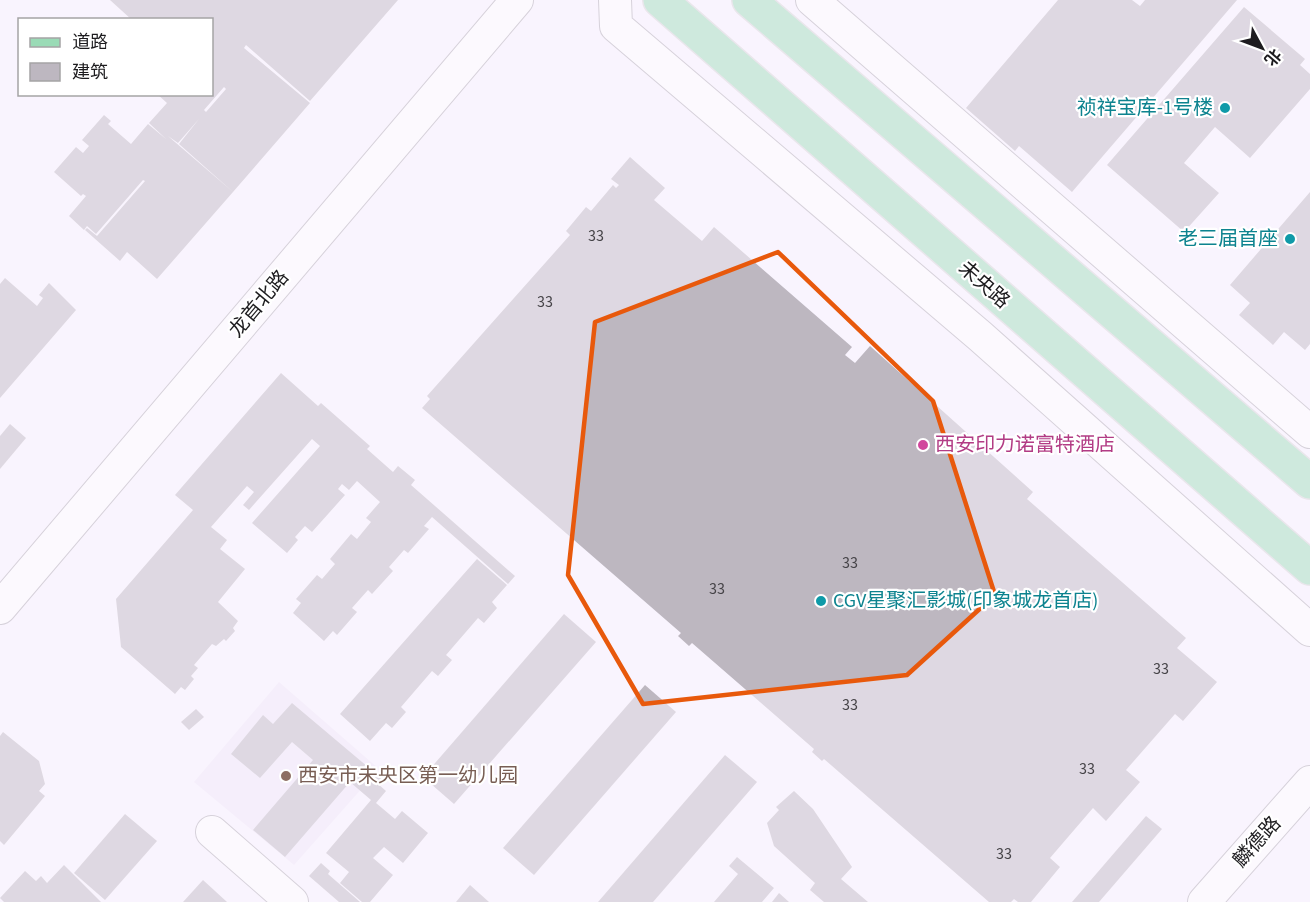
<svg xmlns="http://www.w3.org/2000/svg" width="1310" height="902" viewBox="0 0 1310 902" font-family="'Source Sans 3','Noto Sans SC',sans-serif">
  <rect width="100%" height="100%" fill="#f9f4fe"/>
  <path fill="#efe7f8" d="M279 682 379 769 294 865 194 782Z"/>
  <g fill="#bdb7c0" fill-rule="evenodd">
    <path d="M110 0H398L310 101 246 45 244 48 310 103 233 192 179 144 199 119 178 143 168 136 233 192 157 279 127 252 120 261 85 230 87 228 97 236 145 181 143 180 96 234 87 226 84 230 69 216 86 196 83 194 81 196 54 172 76 147 83 153 89 146 82 140 104 115 111 121 108 124 131 144 148 124 166 139 149 123 167 103 157 94H212V20H132ZM224 87 226 89 206 112 204 110Z"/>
    <path d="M1058 0H1132L1140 6 1145 0H1237L1072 192 1019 146 1015 151 966 108Z"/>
    <path d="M1244 7 1305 59 1300 65 1310 74V89L1250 158 1215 127 1184 163 1219 193 1184 232 1107 165Z"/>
    <path d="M630 157 665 188 654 200 702 241 714 227 852 347 845 355 855 363 870 346 1033 492 1027 499 1186 638 1177 648 1217 682 1183 721 1175 714 1126 770 1140 782 1106 821 1093 808 1050 858 1060 867 1031 902H1018L1014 899 1011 902H989L824 759 822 761 812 752 814 749 692 643 689 646 678 636 681 633 422 408 430 399 427 396 570 235 566 231 586 207 591 211 613 185 616 188 619 185 611 179Z"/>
    <path d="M1310 192V344L1305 350 1284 332 1273 345 1239 315 1250 303 1230 285Z"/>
    <path d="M5 278 37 306 43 298 39 295 49 283 76 310 0 398V284Z"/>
    <path d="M281 373 318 406 321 403 370 446 367 449 393 472 398 466 415 480 411 485 515 576 508 584 432 517 424 526 429 529 408 553 404 550 389 567 393 571 372 594 368 590 352 608 357 612 337 635 333 631 324 641 293 613 301 603 296 599 317 575 322 579 335 564 330 559 351 534 357 539 371 522 366 518 380 502 357 481 349 490 342 484 338 489 345 495 312 532 305 526 295 537 298 540 287 553 252 523 320 446 312 439 249 510 243 505 254 492 247 486 211 527 227 540 220 549 245 569 218 602 238 621 233 628 235 631 226 641 224 639 216 646 212 644 194 665 198 668 191 676 194 679 185 690 181 687 175 694 121 647 116 599 193 510 175 495Z"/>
    <path d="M10 424 26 438 0 469V436Z"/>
    <path d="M477 559 507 585 492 602 497 608 484 623 478 618 446 655 452 660 438 676 432 671 401 707 406 712 392 728 386 723 370 741 340 714Z"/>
    <path d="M564 614 596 642 454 804 423 777Z"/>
    <path d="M645 685 676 712 534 875 503 848Z"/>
    <path d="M292 703 381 778 377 783 386 791 376 803 395 819 402 811 428 833 403 863 384 847 373 858 393 875 370 902H362L340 883 349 872 326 853 371 800 350 782 285 857 253 830 313 760 292 742 260 778 231 754 263 715 273 724Z"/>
    <path d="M196 709 204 717 189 730 181 722Z"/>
    <path d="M3 732 39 761 45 784 39 791 45 796 4 845 0 841V736Z"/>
    <path d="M725 755 757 782 653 902H598Z"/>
    <path d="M794 791 813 809 852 867 841 879 868 902H824L810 890 815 883 774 846 767 823 779 810 776 807Z"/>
    <path d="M125 814 157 841 105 900 74 873Z"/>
    <path d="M1146 816 1162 829 1099 902H1072Z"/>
    <path d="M737 857 774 888 762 902H714L738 874 729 866Z"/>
    <path d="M321 863 330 871 328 874 360 902H339L309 876Z"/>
    <path d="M64 865 101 902H4L0 898 25 871 36 881 41 876 47 883Z"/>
    <path d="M203 880 227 902H183Z"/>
    <path d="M470 885 489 902H456Z"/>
    <path d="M779 893 789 902H772Z"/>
  </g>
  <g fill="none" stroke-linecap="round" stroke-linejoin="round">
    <g stroke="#aca8b1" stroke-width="34">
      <g id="minor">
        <path d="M615 0 616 26 980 336 1310 630"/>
        <path d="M812 0 1310 432"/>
        <path d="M0 608 517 0"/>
        <path d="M212 832 292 902"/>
        <path d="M1204 902 1310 782"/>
      </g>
    </g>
    <g stroke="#d6d6d7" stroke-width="36">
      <g id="major">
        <path d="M660 0 1310 568"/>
        <path d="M749 0 1310 482"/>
      </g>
    </g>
    <use href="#minor" stroke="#fff" stroke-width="32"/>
    <use href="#major" stroke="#9adbb6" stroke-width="33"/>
  </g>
  <path d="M0 0H1310V902H0ZM778 252 933 401 995 595 907 675 643 704 568 575 595 322Z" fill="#f9f4fe" fill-opacity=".55" fill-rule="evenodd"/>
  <path fill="none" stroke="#e8590c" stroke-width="4.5" stroke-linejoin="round" d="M778 252 933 401 995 595 907 675 643 704 568 575 595 322Z"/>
  <g fill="#0f9aa8" stroke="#fff" stroke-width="2">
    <circle cx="1225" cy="108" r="6"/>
    <circle cx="1290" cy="239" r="6"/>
    <circle cx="821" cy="601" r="6"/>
  </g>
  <circle fill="#d1479c" stroke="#fff" stroke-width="2" cx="923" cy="445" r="6"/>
  <circle fill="#8d6e63" stroke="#fff" stroke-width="2" cx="286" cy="776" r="6"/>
  <g text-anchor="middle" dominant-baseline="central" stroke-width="4.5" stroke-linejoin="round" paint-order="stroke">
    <g font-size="16" fill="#454347">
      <text x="596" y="236">33</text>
      <text x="545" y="302">33</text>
      <text x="850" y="563">33</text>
      <text x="717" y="589">33</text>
      <text x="1161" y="669">33</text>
      <text x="850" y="705">33</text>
      <text x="1087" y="769">33</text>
      <text x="1004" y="854">33</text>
    </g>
    <g font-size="20" fill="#0d838f" stroke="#fff" text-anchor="end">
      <text x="1213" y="108">祯祥宝库-1号楼</text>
      <text x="1278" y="239">老三届首座</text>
      <text x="833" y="601" text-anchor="start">CGV星聚汇影城(印象城龙首店)</text>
    </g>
    <g font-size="20" fill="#1d1c1f" stroke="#fff">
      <text transform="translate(984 285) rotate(41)">未央路</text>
      <text transform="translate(259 304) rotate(-50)">龙首北路</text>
      <text transform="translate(1257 842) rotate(-48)">麟德路</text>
    </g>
    <g font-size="20" fill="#b23c85" stroke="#fff" text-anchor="start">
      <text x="935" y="445">西安印力诺富特酒店</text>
    </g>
    <g font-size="20" fill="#785e54" stroke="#fff" text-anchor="start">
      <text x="298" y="776">西安市未央区第一幼儿园</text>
    </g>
  </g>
  <rect x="18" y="18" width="195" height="78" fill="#ffffff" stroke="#a5a4a5" stroke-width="1.5"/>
  <rect x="30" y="38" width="30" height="9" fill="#9adbb6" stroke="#a5a4a5" stroke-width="1.5"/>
  <text x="72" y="48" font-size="18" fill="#1d1c1f">道路</text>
  <rect x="30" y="63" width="30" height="18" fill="#bdb7c0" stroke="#a5a4a5" stroke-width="1.5"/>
  <text x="72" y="78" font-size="18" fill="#1d1c1f">建筑</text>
  <g transform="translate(1262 48) rotate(131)" stroke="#ffffff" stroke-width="4.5" paint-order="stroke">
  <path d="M0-4.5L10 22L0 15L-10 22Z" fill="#1d1c1f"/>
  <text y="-9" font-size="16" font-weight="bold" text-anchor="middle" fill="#1d1c1f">北</text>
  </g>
</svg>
